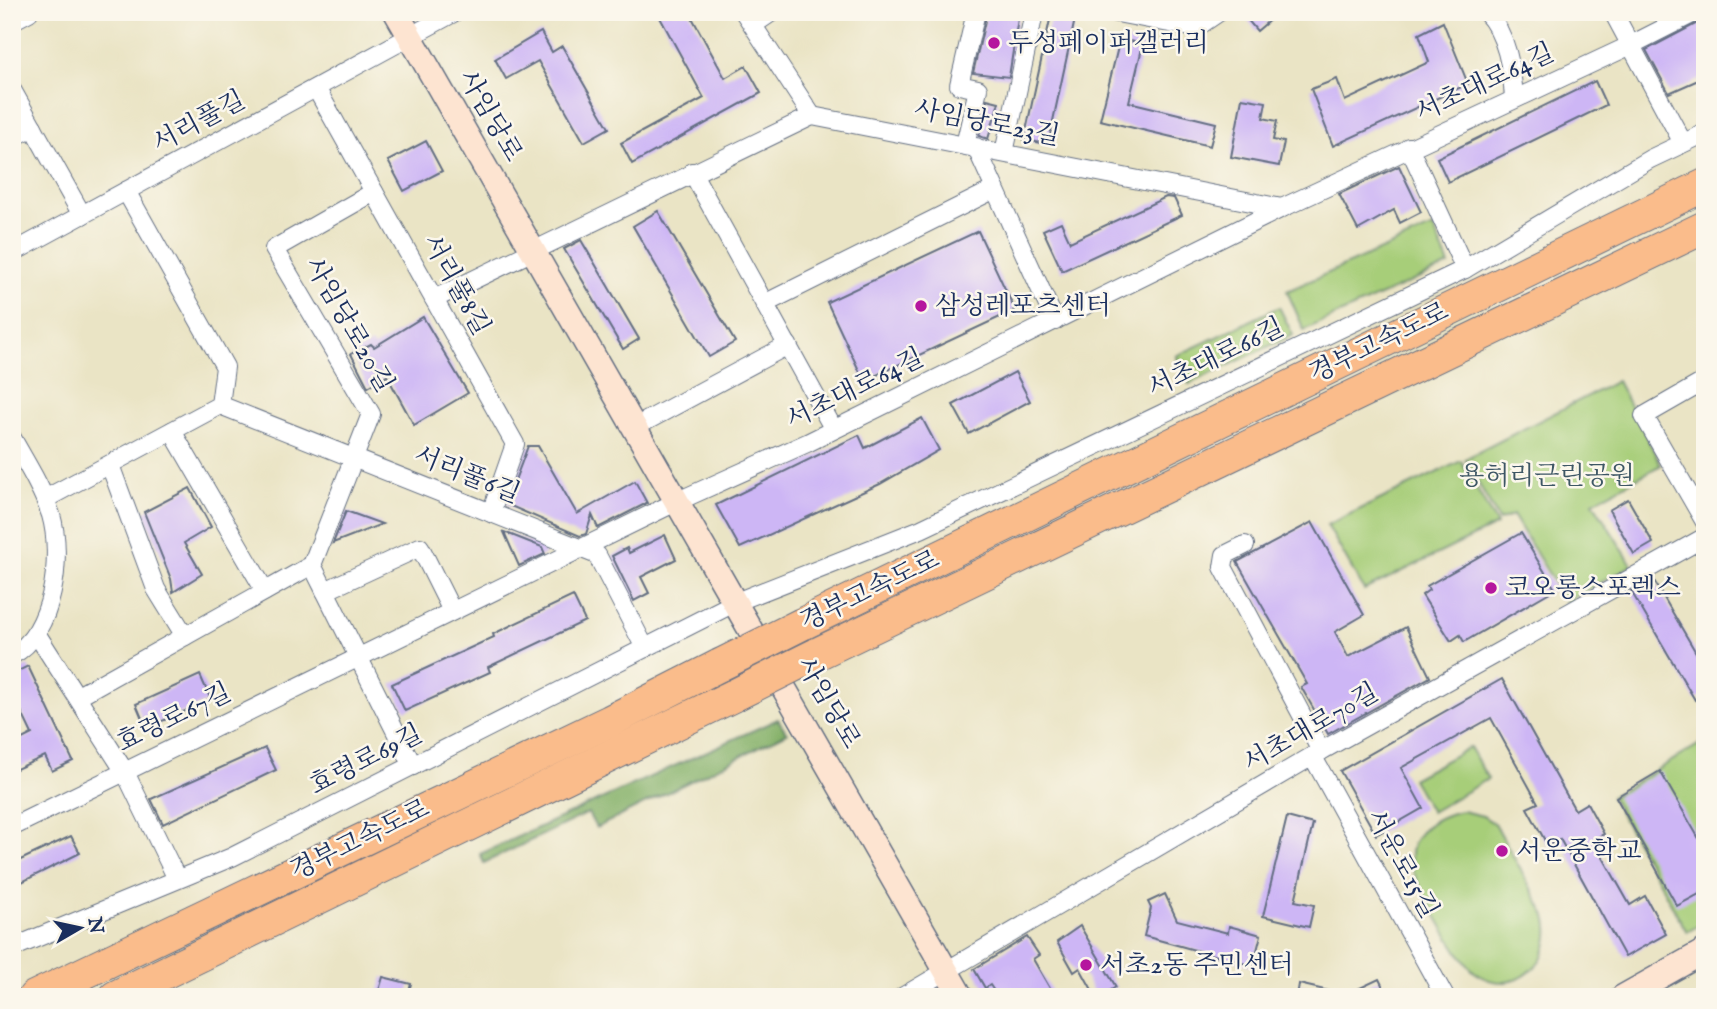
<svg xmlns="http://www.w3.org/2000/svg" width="1717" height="1009" viewBox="0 0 1717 1009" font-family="'IM FELL English','Noto Serif KR',serif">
  <rect width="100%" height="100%" fill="#fbf7ec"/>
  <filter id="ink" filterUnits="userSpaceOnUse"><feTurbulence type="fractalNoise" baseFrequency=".0143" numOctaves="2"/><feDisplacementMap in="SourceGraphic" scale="14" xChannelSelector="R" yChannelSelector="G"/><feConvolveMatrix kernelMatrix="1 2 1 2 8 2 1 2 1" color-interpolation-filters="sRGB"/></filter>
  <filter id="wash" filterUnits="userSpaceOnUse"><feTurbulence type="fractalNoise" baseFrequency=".00686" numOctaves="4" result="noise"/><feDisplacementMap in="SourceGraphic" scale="28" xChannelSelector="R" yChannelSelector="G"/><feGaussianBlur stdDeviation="1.57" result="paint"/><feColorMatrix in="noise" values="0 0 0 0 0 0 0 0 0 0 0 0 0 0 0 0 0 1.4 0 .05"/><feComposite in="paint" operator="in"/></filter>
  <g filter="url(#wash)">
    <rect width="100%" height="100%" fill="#eae4c5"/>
    <g fill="#a7ce79" stroke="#617e6c" stroke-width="2">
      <path d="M1433 227 1449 265 1304 330 1287 291Z"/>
      <path d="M1279 307 1293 335 1189 384 1176 356Z"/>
      <path d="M1617 381 1661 465 1593 502 1632 565 1566 602 1513 515 1499 521 1465 459Z"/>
      <path d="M1461 461 1497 525 1364 590 1327 525Z"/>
      <path d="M1705 741V922L1687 932 1611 797Z"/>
      <path d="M1470 747 1488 779 1431 812 1412 779Z"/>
      <path d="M1462 811 1483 816 1496 825 1546 916C1559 959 1515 1001 1476 973 1460 962 1421 891 1413 871 1402 837 1433 816 1462 811Z"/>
    </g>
    <path fill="#85b169" stroke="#507064" stroke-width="2" d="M778 719 787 733 596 828 588 813 484 863 480 854Z"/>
    <g id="blocks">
      <g fill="#cdb6f5">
        <path d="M657 12H689L725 78 746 66 761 93 632 164 621 143 704 98Z"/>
        <path d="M987 12H1019L1009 77 973 73Z"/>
        <path d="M1241 12H1279L1257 31Z"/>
        <path d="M1051 15 1075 19 1048 144 1024 140Z"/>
        <path d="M1705 19V77L1669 93 1646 50Z"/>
        <path d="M1443 22 1468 84 1333 146 1311 89 1337 79 1345 101 1429 62 1419 34Z"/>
        <path d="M541 32 552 52 562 46 609 128 584 142 538 61 506 79 495 59Z"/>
        <path d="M1120 39 1143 44 1129 102 1216 123 1210 146 1100 120Z"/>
        <path d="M1595 81 1606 105 1448 182 1437 158Z"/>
        <path d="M1242 98 1266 102 1263 118 1277 121 1273 140 1284 142 1279 166 1231 157Z"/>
        <path d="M987 99 999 102 988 139 979 136Z"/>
        <path d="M426 141 442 171 404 191 388 161Z"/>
        <path d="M1399 166 1421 212 1400 223 1394 210 1358 230 1339 194Z"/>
        <path d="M1166 197 1174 198 1182 215 1062 271 1043 230 1061 222 1070 242Z"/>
        <path d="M658 211 735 342 709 357 633 226Z"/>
        <path d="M978 231 1015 310 864 381 827 302Z"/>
        <path d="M581 240 639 339 623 349 564 249Z"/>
        <path d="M423 317 468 393 414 425 387 376 368 387 351 354 371 344 374 347Z"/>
        <path d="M1015 372 1030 401 969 434 953 405Z"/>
        <path d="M922 418 939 450 880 484 740 548 716 505 859 435 865 448Z"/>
        <path d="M528 446H538L577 514 635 481 647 503 598 528 592 515 586 534 580 536 506 504Z"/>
        <path d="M190 488 211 527 184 543 202 574 173 592 171 579 144 512Z"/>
        <path d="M1628 499 1653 543 1634 554 1609 510Z"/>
        <path d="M346 511 382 524 333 543Z"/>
        <path d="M1312 522 1364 615 1335 632 1348 657 1406 627 1430 677 1328 734 1301 687 1307 684 1237 562Z"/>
        <path d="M504 532 542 547 545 554 519 566Z"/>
        <path d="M1521 533 1555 589 1464 642 1460 635 1451 641 1422 595 1429 590 1427 586Z"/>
        <path d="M665 535 676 559 641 577 649 593 634 601 612 556 627 548 629 553Z"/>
        <path d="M1653 579 1705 668V694L1695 700 1631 591Z"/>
        <path d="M573 596 585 621 488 667 490 672 405 711 392 684 494 637 493 634Z"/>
        <path d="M28 666 73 761 52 771 45 756 12 771V744L32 734 12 692V674Z"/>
        <path d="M200 675 211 700 146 728 136 704Z"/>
        <path d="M1502 679 1575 810 1587 803 1604 834 1593 840 1630 905 1645 896 1666 934 1625 957 1560 839 1548 846 1527 808 1538 803 1491 718 1401 768 1423 808 1376 835 1340 771Z"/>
        <path d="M265 748 276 770 163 824 151 799Z"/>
        <path d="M1660 771 1705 849V891L1677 906 1616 797Z"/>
        <path d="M1287 817 1313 824 1295 901 1314 905 1309 927 1263 916Z"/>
        <path d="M71 836 80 853 12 887V864Z"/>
        <path d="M1165 894 1177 920 1228 933 1229 926 1261 935 1253 966 1144 936 1151 908 1148 902Z"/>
        <path d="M1080 926 1116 987 1099 997H1096L1080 968 1074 972 1057 942Z"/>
        <path d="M1027 937 1039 955 1033 959 1055 997H998L990 985 985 988 974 969Z"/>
        <path d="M383 977 411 984 407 997H377Z"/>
        <path d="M1379 979 1388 997H1341Z"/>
        <path d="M1299 984 1333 992 1332 997H1297Z"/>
      </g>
    </g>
  </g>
  <g filter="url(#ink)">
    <use href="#blocks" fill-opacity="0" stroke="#636e82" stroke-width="2"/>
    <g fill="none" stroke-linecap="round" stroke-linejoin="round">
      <g stroke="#636e82" stroke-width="20">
        <g id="street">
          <path d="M744 12 812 116"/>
          <path d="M1112 12 1190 27H1197L1219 12"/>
          <path d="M1486 12C1507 34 1512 69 1514 98"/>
          <path d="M1613 12 1683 143"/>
          <path d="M12 21 29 12"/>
          <path d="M753 25 772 12"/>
          <path d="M316 88 515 444 491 513"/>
          <path d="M12 90 82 215"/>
          <path d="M12 138 33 127"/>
          <path d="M965 145 978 89 959 85 976 12"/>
          <path d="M976 147 1055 321"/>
          <path d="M1409 147 1465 269"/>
          <path d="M1004 153 1034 13"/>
          <path d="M692 172 833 428"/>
          <path d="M12 253 455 12"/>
          <path d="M434 299 812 116 1282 208"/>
          <path d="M766 303 995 189"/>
          <path d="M1705 381 1644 416 1705 522"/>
          <path d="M220 405 597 555 645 648"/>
          <path d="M635 427 788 345"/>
          <path d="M172 431 265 591"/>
          <path d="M12 438C26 463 42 488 51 515 63 556 54 634 12 655"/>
          <path d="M110 465 156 589 185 636"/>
          <path d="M45 499 220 405 225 367 126 191"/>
          <path d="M1245 545 1225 555 1223 567 1321 751"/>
          <path d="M312 565 413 766"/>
          <path d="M325 591 420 547 452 611"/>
          <path d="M36 633 125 772 177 879"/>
          <path d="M78 696 312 565 371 414 274 249 374 192"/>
          <path d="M1313 757 1445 997"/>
          <path d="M12 827 678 501 807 443 1282 208 1631 45 1696 12"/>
          <path d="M12 948 232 857 736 602 921 529 1465 269 1650 159 1705 133"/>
          <path d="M902 997 1321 751 1705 537"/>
        </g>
      </g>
      <g stroke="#636e82" stroke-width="27">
        <g id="secondary">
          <path d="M396 12 961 997"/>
          <path d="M1623 997 1705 951"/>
        </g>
      </g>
      <g stroke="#636e82" stroke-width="34">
        <g id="highway">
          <path d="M802 624 1705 185"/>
          <path d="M817 654 1705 227"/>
          <path d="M34 997 610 721 720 665"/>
          <path d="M115 997 735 695"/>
        </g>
      </g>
      <use href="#street" stroke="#fff" stroke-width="18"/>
      <use href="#secondary" stroke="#fde4d1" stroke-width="24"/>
      <use href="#highway" stroke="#fabc8b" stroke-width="32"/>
      <g stroke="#636e82" stroke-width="34" stroke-linecap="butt">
        <g id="highway-bridge">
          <path d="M720 665 802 624"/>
          <path d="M735 695 817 654"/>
        </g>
      </g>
      <use href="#highway-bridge" stroke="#fabc8b" stroke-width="32"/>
    </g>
  </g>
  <g fill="#b5179e" stroke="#fbf7ec" stroke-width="2.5">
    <circle cx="994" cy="43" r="7"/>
    <circle cx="921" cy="306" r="7"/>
    <circle cx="1491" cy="588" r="7"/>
    <circle cx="1502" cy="851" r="7"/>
    <circle cx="1086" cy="965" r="7"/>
  </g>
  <g text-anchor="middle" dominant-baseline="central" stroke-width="5" stroke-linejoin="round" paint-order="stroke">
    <g font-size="26" fill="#1b2f5e" stroke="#fbf7ec" text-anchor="start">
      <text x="1008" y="43">두성페이퍼갤러리</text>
      <text x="935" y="306">삼성레포츠센터</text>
      <text x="1505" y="588">코오롱스포렉스</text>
      <text x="1516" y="851">서운중학교</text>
      <text x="1100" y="965">서초2동 주민센터</text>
    </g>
    <g font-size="26" fill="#1b2f5e" stroke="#fbf7ec">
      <text transform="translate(1485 83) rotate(-25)">서초대로64길</text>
      <text transform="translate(490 116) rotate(60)">사임당로</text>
      <text transform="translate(199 122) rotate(-28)">서리풀길</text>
      <text transform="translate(987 123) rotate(11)">사임당로23길</text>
      <text transform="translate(456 285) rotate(61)">서리풀8길</text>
      <text transform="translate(349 325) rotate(60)">사임당로20길</text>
      <text transform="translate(1379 343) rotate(-26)">경부고속도로</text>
      <text transform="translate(1216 358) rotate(-26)">서초대로66길</text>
      <text transform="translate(855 389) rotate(-26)">서초대로64길</text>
      <text transform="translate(467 475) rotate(22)">서리풀6길</text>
      <text transform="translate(870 591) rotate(-26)">경부고속도로</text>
      <text transform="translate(828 703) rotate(60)">사임당로</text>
      <text transform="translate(174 718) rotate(-26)">효령로67길</text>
      <text transform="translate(1311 728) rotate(-30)">서초대로70길</text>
      <text transform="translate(366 760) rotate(-27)">효령로69길</text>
      <text transform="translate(360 840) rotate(-26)">경부고속도로</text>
      <text transform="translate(1402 864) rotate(61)">서운로15길</text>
    </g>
    <g font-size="26" fill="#3e5765" stroke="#fbf7ec">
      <text x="1547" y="476">용허리근린공원</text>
    </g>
  </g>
  <rect width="1717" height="1009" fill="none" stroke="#fbf7ec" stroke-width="42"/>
  <g transform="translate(80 928) rotate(81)" stroke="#fbf7ec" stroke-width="5" paint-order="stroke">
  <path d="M0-5L12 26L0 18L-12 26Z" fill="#1b2f5e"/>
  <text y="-10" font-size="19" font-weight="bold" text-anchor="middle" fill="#1b2f5e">N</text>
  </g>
</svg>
